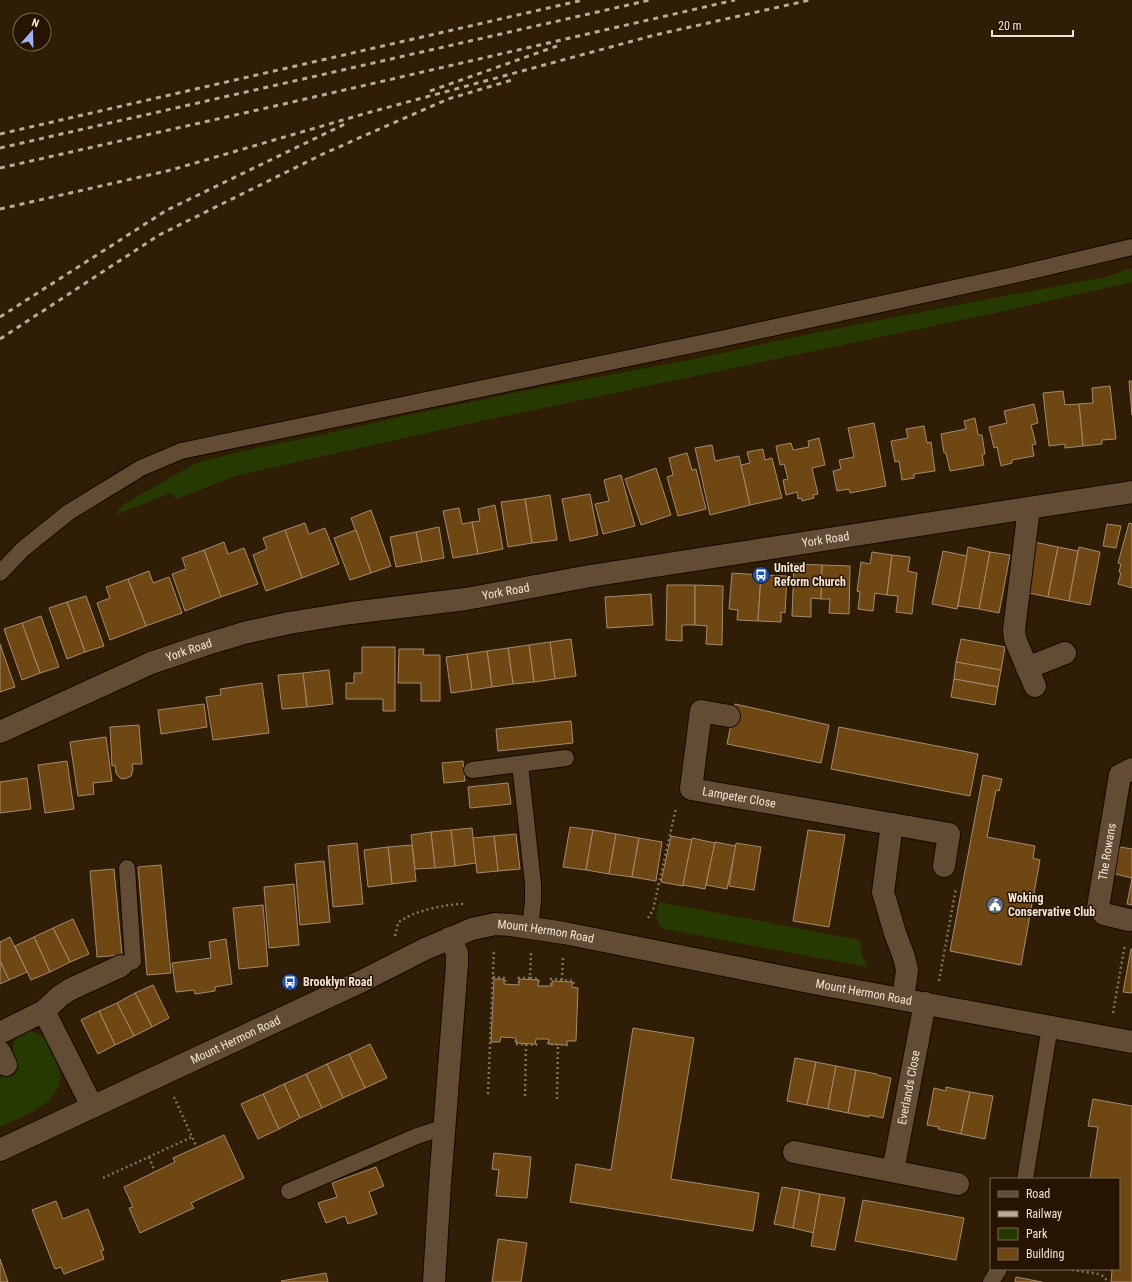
<svg xmlns="http://www.w3.org/2000/svg" width="1132" height="1282" viewBox="0 0 1132 1282" font-family="'Roboto Condensed',sans-serif">
  <rect width="100%" height="100%" fill="#301d05"/>
  <g fill="#253900">
    <path d="M1132 268V282L1004 311 463 425 314 458 236 476 176 499 171 493 115 515 124 504 196 463 234 453 320 435 404 416 518 392 689 360 843 327 1105 277Z"/>
    <path d="M659 902 860 940 862 955 867 967 670 930 661 928 656 917Z"/>
    <path d="M27 1031C43 1032 45 1039 51 1051 56 1060 62 1071 60 1081 55 1106 20 1117 0 1127V1070L12 1053 14 1041 17 1037Z"/>
  </g>
  <g fill="#6f4712" stroke="#a38b71">
    <path d="M1129 381H1132V415Z"/>
    <path d="M1110 386 1116 439 1102 440V444L1083 446 1079 404 1093 403 1092 388Z"/>
    <path d="M1063 391 1065 405 1079 404 1083 446 1065 448V444L1049 446 1043 393Z"/>
    <path d="M1034 404 1038 423 1031 425 1036 444 1032 445 1034 456 1012 460V463L1001 466 997 447 994 448 989 427 1007 423 1004 411Z"/>
    <path d="M975 418 978 435H982L985 454 982 455 984 465 950 471 946 453H944L941 434 966 429 964 421Z"/>
    <path d="M874 423 886 486 850 493 849 489 837 491 833 471 841 469 839 460 854 457 848 428Z"/>
    <path d="M924 426 927 443 931 442 935 471 914 474V478L902 480 899 461 895 462 891 441 908 438 906 429Z"/>
    <path d="M819 438 825 465 812 468 818 494 813 495 814 498 802 501 801 498 798 499 797 492 786 495 783 480 788 479 784 464 780 465 776 446 791 443 793 450 809 447 808 441Z"/>
    <path d="M712 445 715 461 739 456 750 505 710 515 695 448Z"/>
    <path d="M763 449 765 460 772 458 782 498 750 505 741 465 750 463 747 452Z"/>
    <path d="M687 453 692 470 696 469 706 509 678 516 667 477 673 475 669 458Z"/>
    <path d="M656 468 671 515 641 525 625 479Z"/>
    <path d="M621 475 635 526 603 534 595 504 609 501 604 480Z"/>
    <path d="M590 494 598 535 570 541 562 499Z"/>
    <path d="M550 495 557 540 532 543 525 499Z"/>
    <path d="M525 499 532 543 508 547 501 502Z"/>
    <path d="M495 505 503 549 478 554 472 522 480 521 478 509Z"/>
    <path d="M459 508 462 524 472 522 478 554 453 558 443 511Z"/>
    <path d="M371 510 391 566 371 573 351 518Z"/>
    <path d="M305 523 309 534 325 528 339 564 302 578 285 530Z"/>
    <path d="M1129 523 1132 524V588L1118 584 1121 573 1119 572 1121 564 1118 563Z"/>
    <path d="M1107 524 1121 526 1116 548 1103 546Z"/>
    <path d="M439 527 444 558 422 562 416 532Z"/>
    <path d="M285 530 302 578 266 591 253 555 267 549 263 538Z"/>
    <path d="M356 530 371 573 350 580 334 538Z"/>
    <path d="M416 532 422 562 396 567 390 537Z"/>
    <path d="M224 542 228 554 244 548 258 584 221 597 204 550Z"/>
    <path d="M1034 542 1058 547 1048 597 1024 592Z"/>
    <path d="M968 547 990 552 979 609 958 606Z"/>
    <path d="M1058 547 1078 551 1069 601 1048 597Z"/>
    <path d="M1079 547 1100 552 1090 605 1069 601Z"/>
    <path d="M204 550 221 597 185 611 172 574 186 569 182 558Z"/>
    <path d="M943 551 967 556 957 609 932 604Z"/>
    <path d="M872 552 892 555 887 595 875 593 873 611 858 609 860 592 857 591 861 562 870 564Z"/>
    <path d="M990 552 1010 555 999 613 979 609Z"/>
    <path d="M892 555 910 557 908 571 917 573 912 614 896 612 898 596 887 595Z"/>
    <path d="M794 564 822 565 821 599 811 598V617L792 616Z"/>
    <path d="M822 565 850 566 849 614 829 613 830 599H821Z"/>
    <path d="M149 571 153 583 169 577 182 613 146 626 128 579Z"/>
    <path d="M732 573 761 575 758 621 737 620 738 610 729 609Z"/>
    <path d="M761 575 787 576 785 613 781 612V622L758 621Z"/>
    <path d="M128 579 146 626 110 640 97 603 110 598 106 587Z"/>
    <path d="M667 585H695V625H682V641L666 640Z"/>
    <path d="M695 585 723 586 722 645 706 644 707 626 695 625Z"/>
    <path d="M651 594 653 625 607 628 605 597Z"/>
    <path d="M86 596 104 646 85 652 67 602Z"/>
    <path d="M67 602 85 652 67 659 49 608Z"/>
    <path d="M41 616 59 667 40 673 22 623Z"/>
    <path d="M22 623 40 673 22 680 4 629Z"/>
    <path d="M571 639 576 676 555 679 550 642Z"/>
    <path d="M961 639 1005 647 1001 670 956 662Z"/>
    <path d="M550 642 555 679 534 682 529 645Z"/>
    <path d="M0 644 15 687 0 692Z"/>
    <path d="M529 645 534 682 513 684 508 648Z"/>
    <path d="M362 647H395V711H383V699H346V683H354V673H362Z"/>
    <path d="M508 648 513 684 492 687 487 651Z"/>
    <path d="M399 649H424L423 655H440V701H421V683H398Z"/>
    <path d="M487 651 492 687 472 690 467 654Z"/>
    <path d="M467 654 472 690 451 693 446 657Z"/>
    <path d="M956 662 1001 670 998 687 954 679Z"/>
    <path d="M329 670 333 704 307 707 303 673Z"/>
    <path d="M303 673 307 707 282 709 278 675Z"/>
    <path d="M954 679 998 687 995 705 951 697Z"/>
    <path d="M262 683 269 733 213 740 206 697 221 695 220 689Z"/>
    <path d="M204 704 207 727 161 734 158 710Z"/>
    <path d="M735 704 829 725 821 763 727 744Z"/>
    <path d="M571 721 573 743 498 751 496 729Z"/>
    <path d="M139 725 142 764H132L133 770 131 776 127 778 122 779 119 777 116 773 115 765 112 766 110 727Z"/>
    <path d="M839 727 978 754 970 796 831 769Z"/>
    <path d="M106 737 112 781 93 783 94 794 78 796 70 742Z"/>
    <path d="M67 761 74 809 45 813 38 765Z"/>
    <path d="M463 761 465 781 444 783 442 763Z"/>
    <path d="M983 775 1002 779 999 791 996 790 987 837 1035 846 1033 858 1040 860 1021 965 950 951Z"/>
    <path d="M27 778 31 809 0 813V782Z"/>
    <path d="M508 783 511 804 470 808 468 787Z"/>
    <path d="M570 827 593 830 586 870 563 867Z"/>
    <path d="M472 828 476 863 455 866 451 830Z"/>
    <path d="M451 830 455 866 435 868 431 832Z"/>
    <path d="M593 830 616 834 609 874 586 870Z"/>
    <path d="M808 830 845 835 829 927 793 921Z"/>
    <path d="M431 832 435 868 415 869 411 835Z"/>
    <path d="M516 834 520 869 498 871 494 836Z"/>
    <path d="M616 834 639 838 632 877 609 874Z"/>
    <path d="M494 836 498 871 477 873 473 838Z"/>
    <path d="M671 836 692 840 683 886 661 882Z"/>
    <path d="M639 838 662 842 656 881 632 877Z"/>
    <path d="M692 838 715 843 705 889 683 885Z"/>
    <path d="M715 842 736 846 727 889 706 885Z"/>
    <path d="M357 843 363 904 333 907 328 846Z"/>
    <path d="M736 843 761 847 754 890 729 886Z"/>
    <path d="M412 845 416 881 392 884 388 847Z"/>
    <path d="M388 847 392 884 368 887 364 850Z"/>
    <path d="M1120 847 1132 849V905L1127 904 1132 878 1115 874Z"/>
    <path d="M324 861 330 922 300 925 295 864Z"/>
    <path d="M161 865 171 973 147 975 138 867Z"/>
    <path d="M114 869 122 955 97 957 90 871Z"/>
    <path d="M294 884 299 945 269 948 264 887Z"/>
    <path d="M263 905 268 966 239 969 233 908Z"/>
    <path d="M73 919 89 954 70 962 53 928Z"/>
    <path d="M53 928 70 962 50 972 34 937Z"/>
    <path d="M10 937 27 972 9 980 0 961V942Z"/>
    <path d="M34 937 50 972 31 980 15 946Z"/>
    <path d="M226 939 232 984 215 987V991L195 994 194 990 176 992 172 963 211 958 209 942Z"/>
    <path d="M1131 949H1132V993L1123 992Z"/>
    <path d="M0 961 9 980 0 984Z"/>
    <path d="M494 979H504V984L519 985V979L539 980 538 986H552V981L572 982V987L578 988 576 1041H567V1045L548 1044 549 1039H536L535 1044 516 1043V1038L501 1037 500 1042H491Z"/>
    <path d="M153 985 169 1018 152 1027 135 993Z"/>
    <path d="M135 993 152 1027 134 1036 117 1003Z"/>
    <path d="M117 1003 134 1036 115 1045 99 1011Z"/>
    <path d="M99 1011 115 1045 98 1054 81 1020Z"/>
    <path d="M633 1028 694 1038 671 1179 759 1193 753 1231 570 1202 576 1164 611 1170Z"/>
    <path d="M370 1044 387 1078 365 1088 349 1054Z"/>
    <path d="M349 1054 365 1088 343 1098 327 1064Z"/>
    <path d="M795 1058 816 1062 807 1105 787 1101Z"/>
    <path d="M816 1062 836 1066 828 1109 807 1105Z"/>
    <path d="M327 1064 343 1098 322 1108 306 1074Z"/>
    <path d="M836 1066 856 1070 848 1113 828 1109Z"/>
    <path d="M856 1070 877 1074V1075L891 1078 883 1118 869 1115V1117L848 1113Z"/>
    <path d="M306 1074 322 1108 300 1118 284 1084Z"/>
    <path d="M284 1084 300 1118 279 1129 263 1094Z"/>
    <path d="M946 1087 970 1092 961 1134 938 1129 939 1127 927 1125 934 1088 946 1091Z"/>
    <path d="M970 1092 993 1096 985 1139 961 1134Z"/>
    <path d="M263 1094 279 1129 258 1139 241 1104Z"/>
    <path d="M1093 1099 1132 1106V1282H1111L1112 1270 1106 1269H1119V1179H1090L1098 1127 1088 1126Z"/>
    <path d="M224 1135 244 1178 191 1203 194 1208 140 1233 129 1208 133 1207 124 1187 175 1162 173 1158Z"/>
    <path d="M494 1153 531 1157 527 1198 496 1196 499 1170 492 1169Z"/>
    <path d="M376 1167 384 1186 369 1192 377 1214 348 1224 345 1216 326 1223 318 1203 337 1197 332 1183Z"/>
    <path d="M782 1187 800 1190 793 1228 774 1224Z"/>
    <path d="M800 1190 820 1194 814 1233 793 1228Z"/>
    <path d="M820 1194 845 1198 835 1250 811 1246Z"/>
    <path d="M863 1200 964 1218 956 1260 855 1241Z"/>
    <path d="M56 1201 63 1219 88 1209 104 1250 101 1251 104 1259 64 1274 61 1267 55 1269 32 1210Z"/>
    <path d="M498 1239 527 1243 521 1282H492Z"/>
    <path d="M0 1259 8 1282H0Z"/>
    <path d="M326 1273 328 1282H282L281 1281Z"/>
    <path d="M1016 1277 1042 1282H1015Z"/>
  </g>
  <g fill="none" stroke-linecap="round" stroke-linejoin="round">
    <g stroke="#170700" stroke-width="18">
      <g id="service">
        <path d="M0 573 23 549 69 512 141 468 181 451 716 340 1014 275 1132 247"/>
        <path d="M520 764 533 884V902L530 927"/>
        <path d="M472 770 566 758"/>
        <path d="M121 966 133 961 127 868"/>
        <path d="M1025 1179 1050 1026"/>
        <path d="M289 1191 417 1136 445 1127"/>
        <path d="M991 1282 999 1269"/>
      </g>
    </g>
    <g stroke="#170700" stroke-width="24">
      <g id="minor">
        <path d="M1029 508 1014 630 1015 639 1035 686"/>
        <path d="M1027 668 1065 653"/>
        <path id="s1" d="M729 716 701 711 691 789 949 834 944 866"/>
        <path id="s2" d="M0 732 151 663 204 645 244 633 289 623 351 613 466 599 590 576 1132 492"/>
        <path d="M892 824 883 892 895 933 904 957 907 970 903 999"/>
        <path id="s3" d="M1129 920 1104 914 1098 907 1120 775 1132 769"/>
        <path d="M44 1011 92 1106"/>
        <path d="M0 1033 44 1011 60 996 71 989 121 966"/>
        <path d="M0 1052 6 1065"/>
        <path id="s4" d="M0 1150 362 981 425 949 472 929 495 924 511 925 564 933 814 983 1132 1042"/>
        <path d="M794 1152 958 1184"/>
        <path id="s5" d="M893 1171 925 1003"/>
        <path d="M434 1282 440 1184 457 964V953L450 938"/>
      </g>
    </g>
    <g stroke="#81715d" stroke-width="2.5" stroke-dasharray="2 3" stroke-linecap="butt">
      <path d="M648 918 653 910 676 808"/>
      <path d="M395 936 398 923C412 911 446 904 464 904"/>
      <path d="M493 977 506 978 505 982H504"/>
      <path d="M530 978 539 979 538 983"/>
      <path d="M562 980 563 958"/>
      <path d="M939 981 956 888"/>
      <path d="M519 983 518 978H530L531 953"/>
      <path d="M552 984H551V979L574 981 573 985H572"/>
      <path d="M1113 1013 1125 944"/>
      <path d="M516 1040 515 1044 536 1045V1041"/>
      <path d="M548 1042V1044L568 1045 567 1042"/>
      <path d="M488 1094 494 949"/>
      <path d="M525 1096 526 1044"/>
      <path d="M174 1097 197 1148"/>
      <path d="M557 1099 558 1045"/>
      <path d="M149 1157 155 1172"/>
      <path d="M103 1178 192 1137"/>
      <path d="M1067 1269 1099 1274C1103 1276 1106 1278 1107 1282"/>
    </g>
    <use href="#service" stroke="#624c34" stroke-width="16"/>
    <use href="#minor" stroke="#624c34" stroke-width="22"/>
    <g stroke="#b9aa99" stroke-width="3" stroke-dasharray="5 5" stroke-linecap="butt">
      <path d="M430 91 557 46"/>
      <path d="M0 134 583 0"/>
      <path d="M0 148 650 0"/>
      <path d="M0 168 275 106 735 0"/>
      <path d="M0 209 171 170 367 113 655 35 810 0"/>
      <path d="M0 317 167 210 345 124"/>
      <path d="M0 339 159 235 325 153 448 99 512 80"/>
    </g>
  </g>
  <defs>
    <g id="bus-disc" transform="scale(0.9)"><circle r="9.5" fill="#1a4fb4" stroke="#261400"/><path d="M-5-6H5V4H4V6H2V4H-2V6H-4V4H-5ZM-3.5-4V0h7V-4ZM-3.5 1.2v1.5H-2V1.2ZM2 1.2v1.5H3.5V1.2Z" fill="#fff"/></g>
    <g id="civic-disc" transform="scale(0.9)"><circle r="9.5" fill="#5c6f8a" stroke="#261400"/><path d="M-.6-6.5H3V-4.5H.6V-3L4-1V1h2V6H-6V1h2V-1L-.6-3ZM-1.2 2.5V6h2.4V2.5Z" fill="#fff"/></g>
  </defs>
  <g fill-rule="evenodd">
    <use href="#bus-disc" x="761" y="575"/>
    <use href="#civic-disc" x="995" y="905"/>
    <use href="#bus-disc" x="290" y="982"/>
  </g>
  <g text-anchor="middle" dominant-baseline="central" stroke-width="3" stroke-linejoin="round" paint-order="stroke">
    <g font-size="12" fill="#f1e4d6" stroke="#261400">
      <text stroke="none"><textPath href="#s2" startOffset="853">York Road</textPath></text>
      <text stroke="none"><textPath href="#s2" startOffset="529">York Road</textPath></text>
      <text stroke="none"><textPath href="#s2" startOffset="206">York Road</textPath></text>
      <text stroke="none"><textPath href="#s1" startOffset="156">Lampeter Close</textPath></text>
      <text stroke="none"><textPath href="#s3" startOffset="91">The Rowans</textPath></text>
      <text stroke="none"><textPath href="#s4" startOffset="596">Mount Hermon Road</textPath></text>
      <text stroke="none"><textPath href="#s4" startOffset="920">Mount Hermon Road</textPath></text>
      <text stroke="none"><textPath href="#s4" startOffset="260">Mount Hermon Road</textPath></text>
      <text stroke="none"><textPath href="#s5" startOffset="85">Everlands Close</textPath></text>
    </g>
    <g font-size="12" font-weight="bold" fill="#f1e4d6" stroke="#261400" text-anchor="start">
      <text x="774" y="568">United<tspan x="774" dy="14">Reform Church</tspan></text>
      <text x="1008" y="898">Woking<tspan x="1008" dy="14">Conservative Club</tspan></text>
      <text x="303" y="982">Brooklyn Road</text>
    </g>
  </g>
  <rect x="990" y="1178" width="130" height="92" fill="#261400" stroke="#776756"/>
  <rect x="998" y="1191" width="20" height="6" fill="#624c34" stroke="#776756"/>
  <text x="1026" y="1198" font-size="12" fill="#f1e4d6">Road</text>
  <rect x="998" y="1211" width="20" height="6" fill="#b9aa99" stroke="#776756"/>
  <text x="1026" y="1218" font-size="12" fill="#f1e4d6">Railway</text>
  <rect x="998" y="1228" width="20" height="12" fill="#253900" stroke="#776756"/>
  <text x="1026" y="1238" font-size="12" fill="#f1e4d6">Park</text>
  <rect x="998" y="1248" width="20" height="12" fill="#6f4712" stroke="#776756"/>
  <text x="1026" y="1258" font-size="12" fill="#f1e4d6">Building</text>
  <g transform="translate(32 32) rotate(20)"><circle r="19" fill="#261400" stroke="#776756"/>
  <path d="M0-3L7 15L0 10L-7 15Z" fill="#9fb3fd"/>
  <text y="-6" font-size="11" font-weight="bold" text-anchor="middle" fill="#f1e4d6">N</text>
  </g>
  <path d="M992 30v6h81v-6" fill="none" stroke="#f1e4d6" stroke-width="2"/>
  <text x="998" y="30" font-size="12" fill="#f1e4d6" stroke="#261400" stroke-width="3" paint-order="stroke">20 m</text>
</svg>
